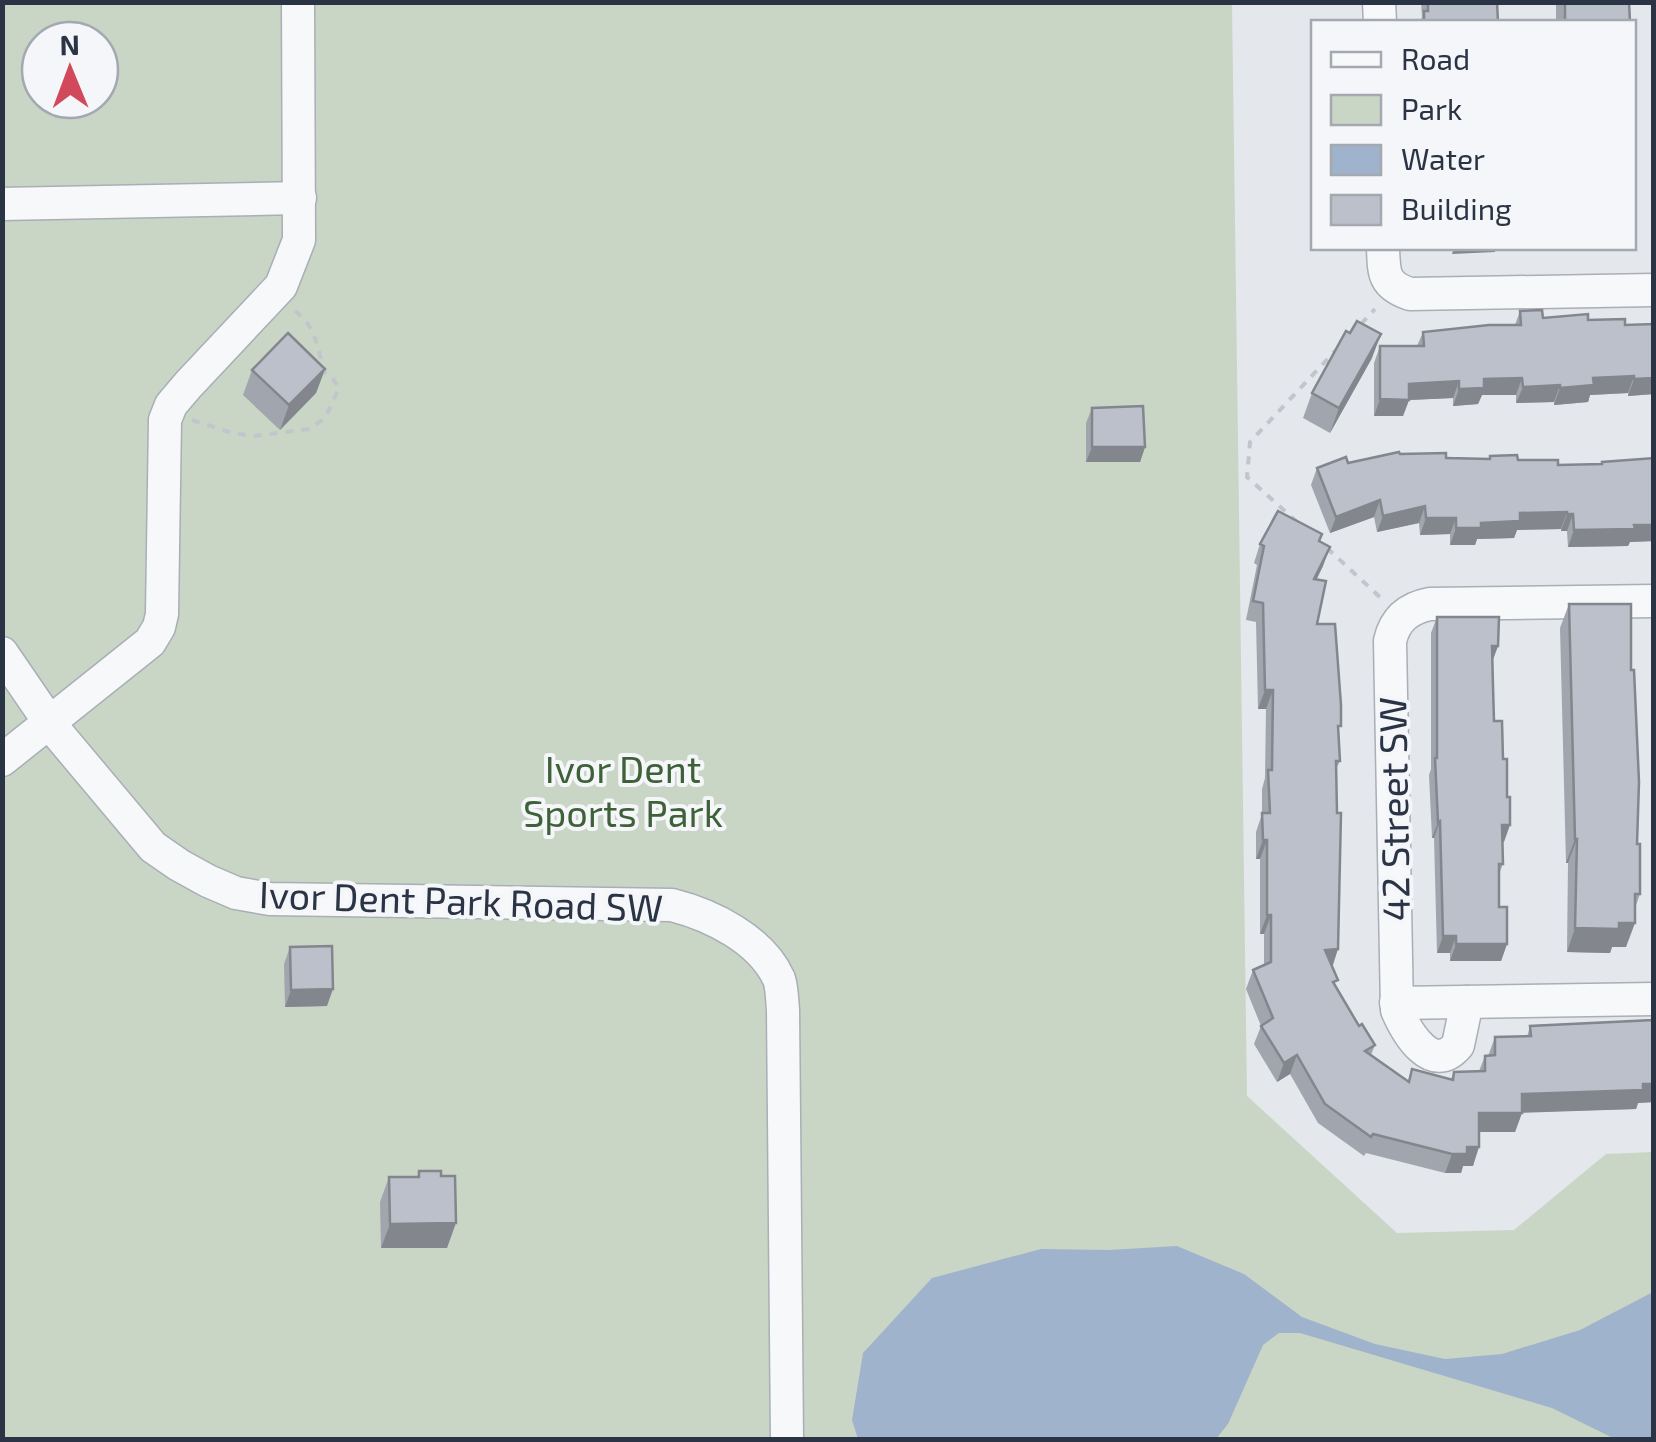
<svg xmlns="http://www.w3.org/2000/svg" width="1656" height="1442" viewBox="0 0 1656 1442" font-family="'Exo 2',sans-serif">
  <rect width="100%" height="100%" fill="#e4e7ec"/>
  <path fill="#c9d6c5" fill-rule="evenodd" d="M3 3H1232L1247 1096 1397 1233 1514 1230 1606 1154 1653 1152V1439L3 1440ZM40 40H100V100H40Z"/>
  <path fill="#9fb4cc" d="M1177 1246 1244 1274 1302 1317 1375 1344 1445 1359 1502 1354 1580 1330 1653 1292V1439H1615L1552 1408 1300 1333H1279L1263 1345 1228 1424 1216 1439H858L852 1420 863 1353 932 1278 1041 1249 1109 1250Z"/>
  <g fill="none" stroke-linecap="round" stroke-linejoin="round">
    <g stroke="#a9aeb7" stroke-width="35">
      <g id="minor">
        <path d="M1379 2 1380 22"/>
        <path d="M2 204 300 198"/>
        <path d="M1383 248C1384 273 1383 285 1410 294L1654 290"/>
        <path d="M2 653 54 729 153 847 179 865 208 881 236 893 270 899 672 905C711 915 761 939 779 979 782 987 782 1000 783 1010L787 1440"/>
        <path d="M2 760 150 642 159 627 162 614 165 420 171 405 188 385 281 286 299 240 298 2"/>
        <path d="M1467 1002 1458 1045C1432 1076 1407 1033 1397 1010L1390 641C1395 619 1409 608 1430 604L1654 601"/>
        <path d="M1396 1003 1654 999"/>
      </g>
    </g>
    <g stroke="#c2c5cb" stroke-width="4" stroke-dasharray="8 8" stroke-linecap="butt">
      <path d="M1361 324 1375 309"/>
      <path d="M192 420 232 433 253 436 309 429 325 418 339 388 332 377 325 373C317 349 317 327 295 311"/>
      <path d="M1297 522 1247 477 1250 442 1337 349"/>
      <path d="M1327 548 1382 599"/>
    </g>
    <use href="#minor" stroke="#f7f8fa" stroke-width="32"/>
  </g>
  <g fill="#a1a5ae">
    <path d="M1421 2H1497L1498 22H1420L1422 17Z"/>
    <path d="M1556 2H1629L1630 22H1556Z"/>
    <path d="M1520 311 1543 318 1588 320 1625 325 1654 394 1628 396V393L1590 395 1588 402 1554 405V402L1516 403V395H1482L1478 404 1453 406V398L1409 400 1403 416H1374V363L1380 346H1417L1423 332 1515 325Z"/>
    <path d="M1372 358 1330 433 1303 418 1312 393Z"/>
    <path d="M325 369 316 393 280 430 243 395 252 370Z"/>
    <path d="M1092 408 1145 447 1140 462H1086V423Z"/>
    <path d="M1400 454 1489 459 1490 456 1558 465 1601 464 1654 458V541L1630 542 1628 546 1568 547 1567 531H1561V529L1517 530 1514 538 1477 539 1475 545H1450V534L1420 535 1419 523 1377 532 1374 517 1330 533 1311 485 1317 468Z"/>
    <path d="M1320 542 1323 566 1317 579V624L1339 732 1340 761 1336 769 1332 967 1335 987 1359 1026 1375 1045 1371 1055 1408 1081 1412 1069 1451 1079 1454 1072 1479 1071 1485 1056H1488L1495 1037H1527L1530 1026 1651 1020 1654 1016V1102L1638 1103 1636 1109 1522 1112 1515 1132H1479L1473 1166H1463L1461 1173H1445L1366 1153 1364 1156 1318 1123 1290 1074 1277 1082 1254 1044 1261 1026 1246 989 1253 970 1264 965V934H1260V859H1256V832L1262 814V789L1265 778 1266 709H1258L1256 622 1246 620 1257 565 1254 563 1260 544Z"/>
    <path d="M1569 604 1631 670 1640 894 1635 908 1626 947H1612L1610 953 1567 952 1568 863H1566L1560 628Z"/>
    <path d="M1437 617 1498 646 1492 662 1494 721 1504 842H1502L1503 864 1499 874V907L1507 944 1501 961H1450V953H1437L1434 838H1432L1429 775 1431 769V633Z"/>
    <path d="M290 947 327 1006 285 1007 284 964Z"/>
    <path d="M419 1171 447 1248H381L380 1202 389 1177H417Z"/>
  </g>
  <g fill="#83868d">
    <path d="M1454 248H1496L1495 252 1452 254Z"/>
    <path d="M1541 248H1616V250H1540Z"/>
    <path d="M1381 334 1372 358 1330 433 1339 408Z"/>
    <path d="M325 369 316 393 280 430 289 405Z"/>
    <path d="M1634 376 1628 393 1590 395 1588 402 1554 405 1560 388 1593 378Z"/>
    <path d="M1522 378 1516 395H1482L1478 404 1453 406 1459 389 1484 379Z"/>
    <path d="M1654 378V394L1628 396 1634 379Z"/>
    <path d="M1459 381 1453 398 1409 400 1403 416H1374L1380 399 1409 384Z"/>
    <path d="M1560 385 1554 402 1516 403 1523 387Z"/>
    <path d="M1092 447H1145L1140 462H1086Z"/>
    <path d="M1380 500 1374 517 1330 533 1336 517Z"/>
    <path d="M1425 506 1419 523 1377 532 1383 516Z"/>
    <path d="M1567 512 1561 529 1517 530 1514 538 1477 539 1475 545H1450L1456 528 1520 513Z"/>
    <path d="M1567 514H1573L1567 531H1561Z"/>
    <path d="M1426 518H1456L1450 534 1420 535Z"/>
    <path d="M1634 525H1654V541L1630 542 1628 546 1568 547 1574 530Z"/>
    <path d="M1330 547 1323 566 1307 597 1314 579Z"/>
    <path d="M1492 646H1498L1492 662Z"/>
    <path d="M1265 690H1273L1266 709H1258Z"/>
    <path d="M1440 821 1434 838H1432L1438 822Z"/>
    <path d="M1502 825H1510L1504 842H1496Z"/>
    <path d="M1575 839H1577L1568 863H1566Z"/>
    <path d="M1263 840H1267L1260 859H1256Z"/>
    <path d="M1267 915H1271L1264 934H1260Z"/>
    <path d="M1619 923H1635L1626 947H1612L1610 953 1567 952 1575 928Z"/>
    <path d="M1443 936H1456L1450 953H1437Z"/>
    <path d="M1456 944H1507L1501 961H1450Z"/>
    <path d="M1338 949 1332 968 1325 950Z"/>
    <path d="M333 989 327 1006 285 1007 291 990Z"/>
    <path d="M1297 1055 1290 1074 1277 1082 1284 1063Z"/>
    <path d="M1643 1084H1654V1102L1638 1103 1636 1109 1515 1113 1522 1094Z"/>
    <path d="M1479 1113H1522L1515 1132H1472Z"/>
    <path d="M1467 1147H1479L1473 1166H1463L1461 1173H1445L1452 1154Z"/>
    <path d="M456 1223 447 1248H381L390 1224Z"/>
  </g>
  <g fill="#bbc0ca" stroke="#83868d" stroke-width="2.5">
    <path d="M1428 2H1497L1498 22H1424V11H1428Z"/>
    <path d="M1565 2H1629L1630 22H1565Z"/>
    <path d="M1542 310 1543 318 1588 314V320L1625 319V325L1654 324V378L1634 379V376L1593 378 1594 385 1560 388V385L1523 387 1522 378 1484 379V388L1459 389V381L1409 384V400L1380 399V346H1424L1423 332 1489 325H1521L1520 311Z"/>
    <path d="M1357 321 1381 334 1339 408 1312 393 1346 331 1350 333Z"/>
    <path d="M288 333 325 369 289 405 252 370Z"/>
    <path d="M1143 406 1145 447H1092V408Z"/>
    <path d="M1399 452 1400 454 1446 453V458L1490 459V456L1517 455 1518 460H1558V465L1602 464V462L1654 458V525H1634L1635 529 1574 530 1573 514H1567V512L1520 513V521L1481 523V528H1456V518H1426L1425 506 1383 516 1380 500 1336 517 1317 468 1346 457 1348 463Z"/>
    <path d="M1278 511 1322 534 1319 541 1330 547 1314 579 1326 581 1317 624H1335L1341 705V726H1338L1340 761H1336L1337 813H1341L1338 949 1325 950 1338 980 1333 982 1359 1026 1362 1024 1375 1045 1365 1051 1409 1082 1412 1069 1453 1080 1454 1072 1485 1071V1056L1495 1055V1037L1531 1036 1530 1026 1653 1020 1654 1016V1084H1643V1090L1522 1094V1113H1479V1147H1467V1154H1452L1373 1134 1371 1137 1325 1104 1297 1055 1284 1063 1261 1026 1273 1018 1253 970 1271 962V915H1267V840H1263L1262 813H1270L1268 770H1272L1273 690H1265L1263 603 1253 601 1264 546 1260 544Z"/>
    <path d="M1569 604H1631V670H1634L1639 782 1637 844H1640V894H1635V923H1619V929L1575 928 1577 839H1575Z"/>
    <path d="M1437 617H1499L1498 646H1492L1493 686 1494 721H1502L1503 759H1507V797H1510V825H1502L1503 864H1499V907H1507V944H1456V936H1443L1440 821 1438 822 1435 758H1437Z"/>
    <path d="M332 946 333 989 291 990 290 947Z"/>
    <path d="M419 1171H441V1176H455L456 1223 390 1224 389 1177H419Z"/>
  </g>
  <g text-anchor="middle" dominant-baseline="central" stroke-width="8" stroke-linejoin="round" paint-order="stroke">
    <g font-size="38" fill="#3f6138" stroke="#f4f6f9">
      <text x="623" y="768">Ivor Dent<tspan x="623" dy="44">Sports Park</tspan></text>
    </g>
    <g font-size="38" fill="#2b3445" stroke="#f4f6f9">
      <text transform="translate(1393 809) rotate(-91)">42 Street SW</text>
      <text transform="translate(461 900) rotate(2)">Ivor Dent Park Road SW</text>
    </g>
  </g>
  <rect width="1656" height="1442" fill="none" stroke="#2b3445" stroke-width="10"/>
  <rect x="1311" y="20" width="325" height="230" fill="#f4f6f9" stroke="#a4a8b1" stroke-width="2.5"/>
  <rect x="1331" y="52" width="50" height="15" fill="#f7f8fa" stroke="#a4a8b1" stroke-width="2.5"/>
  <text x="1401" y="70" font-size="30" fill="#2b3445">Road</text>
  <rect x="1331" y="95" width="50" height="30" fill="#c9d6c5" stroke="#a4a8b1" stroke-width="2.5"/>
  <text x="1401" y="120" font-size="30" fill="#2b3445">Park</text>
  <rect x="1331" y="145" width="50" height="30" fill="#9fb4cc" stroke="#a4a8b1" stroke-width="2.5"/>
  <text x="1401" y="170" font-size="30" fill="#2b3445">Water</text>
  <rect x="1331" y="195" width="50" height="30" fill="#bbc0ca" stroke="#a4a8b1" stroke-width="2.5"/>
  <text x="1401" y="220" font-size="30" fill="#2b3445">Building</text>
  <g transform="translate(70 70) rotate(359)"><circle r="48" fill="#f4f6f9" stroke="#a4a8b1" stroke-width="2.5"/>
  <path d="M0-8L18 38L0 25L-18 38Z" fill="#d1495b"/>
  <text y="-15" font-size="28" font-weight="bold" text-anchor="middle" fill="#2b3445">N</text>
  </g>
</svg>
